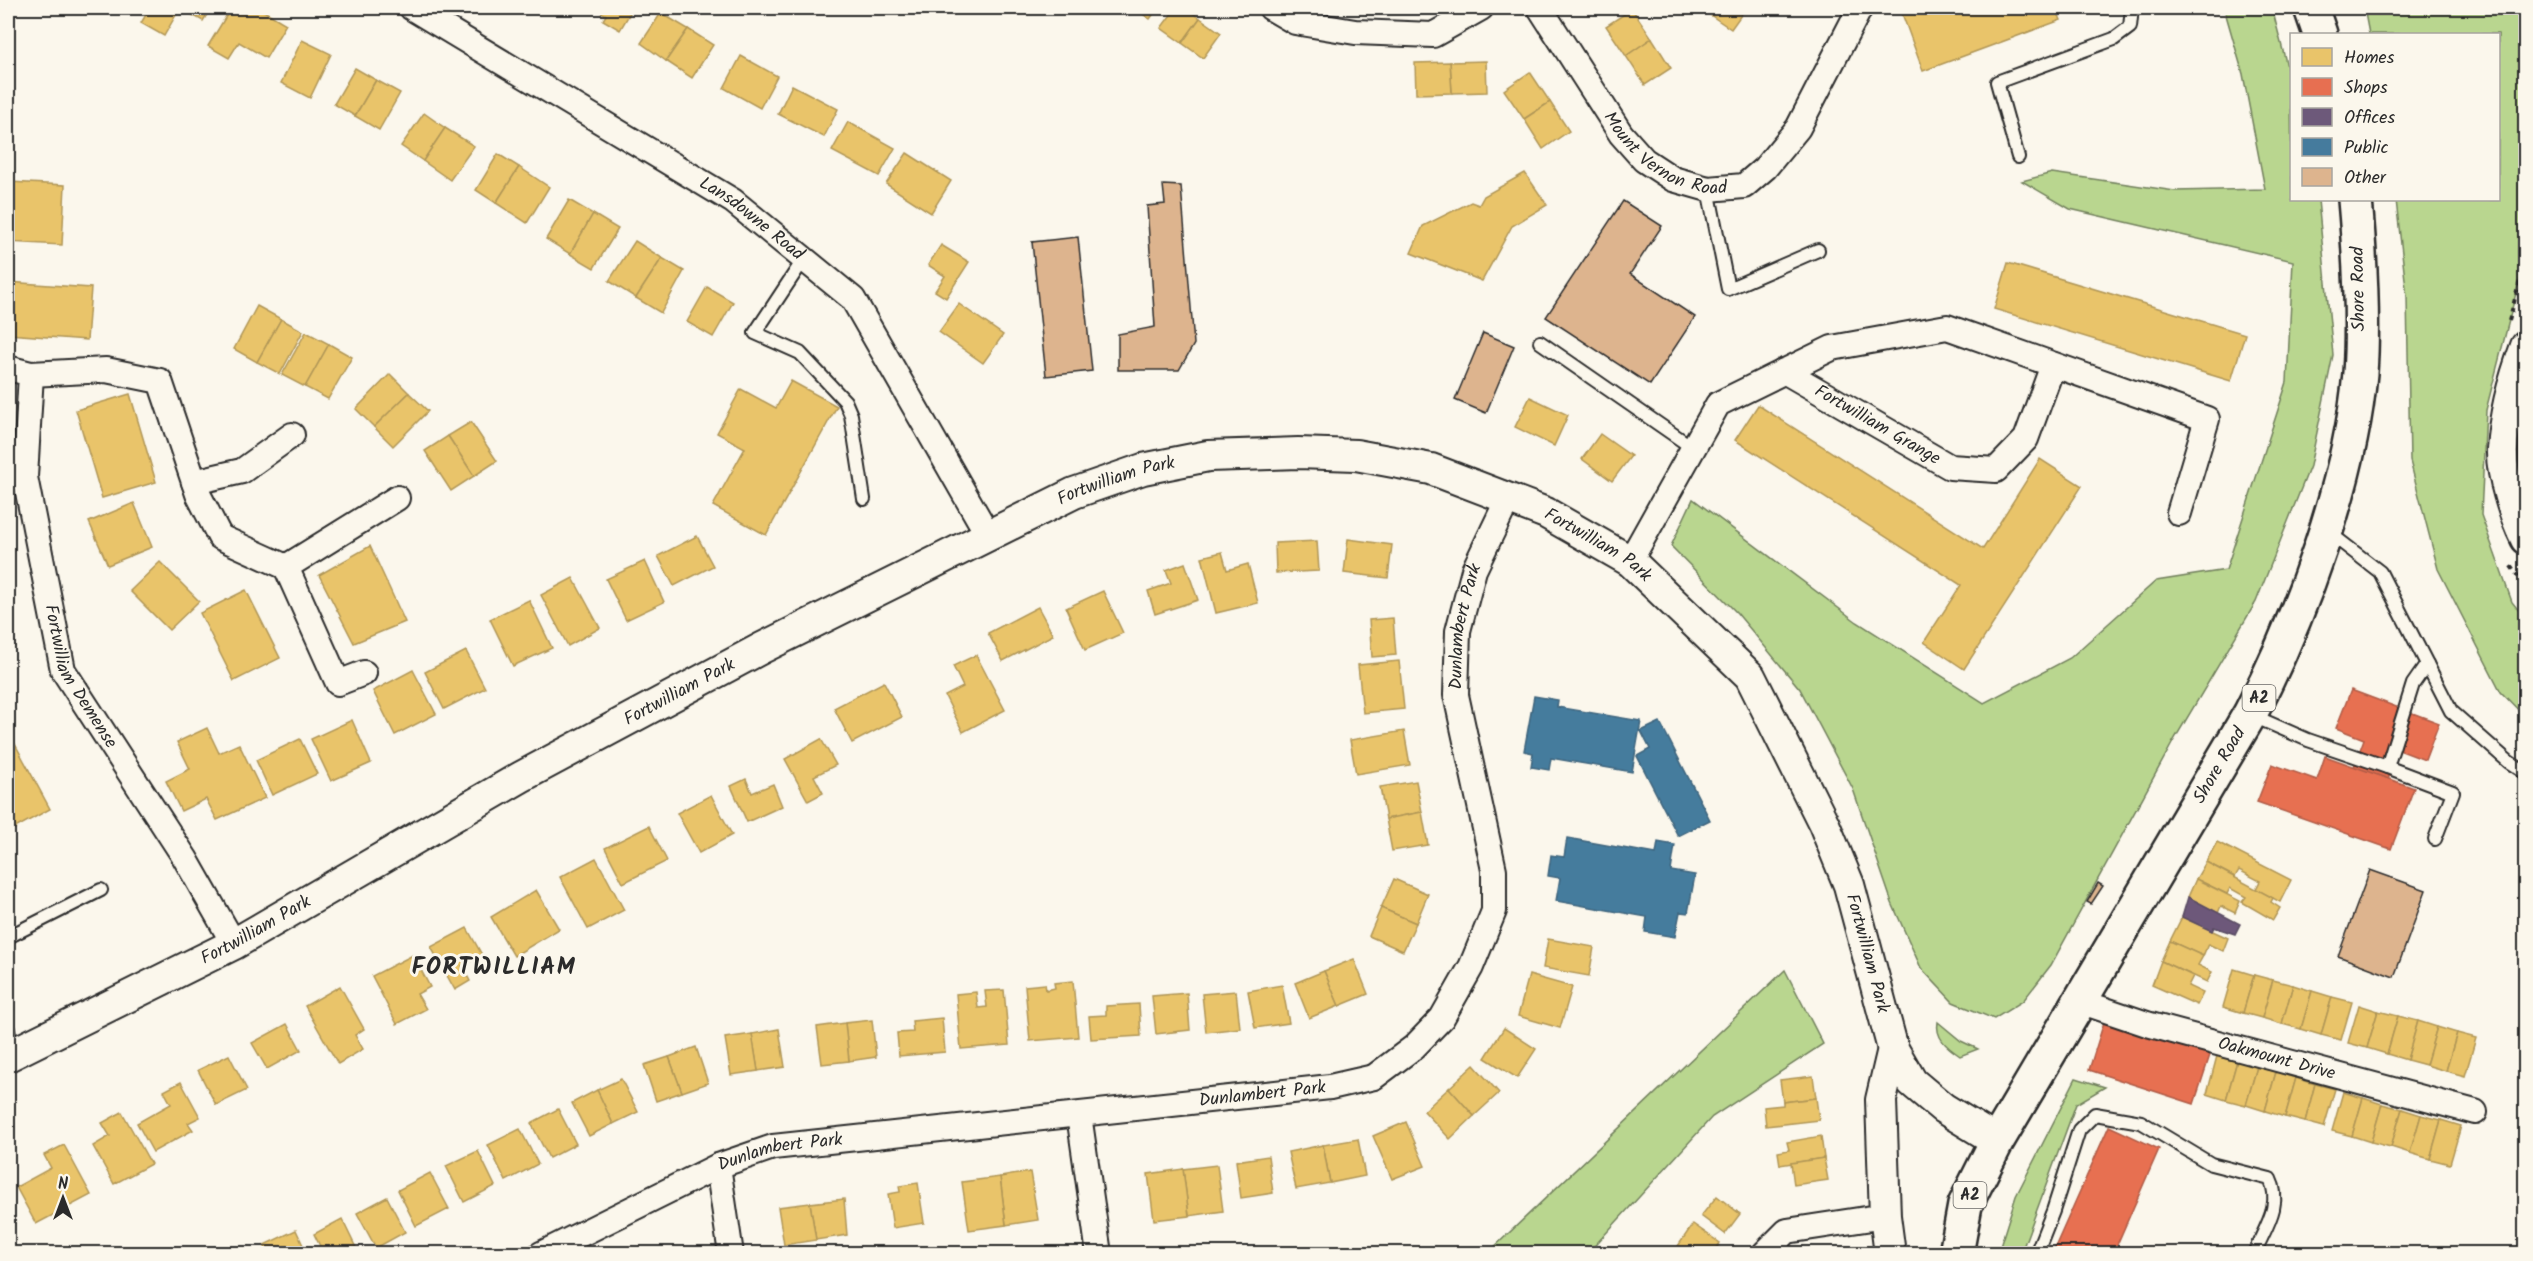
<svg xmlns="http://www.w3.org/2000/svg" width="2533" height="1261" viewBox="0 0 2533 1261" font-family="Kalam,sans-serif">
  <rect width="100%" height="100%" fill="#fbf7ec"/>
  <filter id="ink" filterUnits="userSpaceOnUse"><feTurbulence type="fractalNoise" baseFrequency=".0167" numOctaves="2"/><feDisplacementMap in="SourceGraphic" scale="12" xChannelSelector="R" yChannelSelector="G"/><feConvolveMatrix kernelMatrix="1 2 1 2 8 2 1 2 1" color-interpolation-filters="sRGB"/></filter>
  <g filter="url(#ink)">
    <g fill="#b9d68f" stroke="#72805d" stroke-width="1.5">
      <path d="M2224 8H2272L2291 82 2292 200H2318L2333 355 2310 466 2256 602 2174 740 2051 965 2023 1001 1994 1019 1953 1002 1921 968 1892 903 1853 789 1800 689 1737 613 1671 546 1693 499 1857 622 1984 703 2070 658 2156 581 2226 570 2287 382 2293 261 2070 209 2022 181 2052 173 2175 191 2265 189 2243 74Z"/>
      <path d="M2364 8H2525V258L2486 410 2481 515 2512 602 2525 618V717L2501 692 2438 569 2410 461 2407 297 2396 200H2498V34H2369Z"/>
      <path d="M1785 970 1823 1044 1712 1117 1588 1253H1488Z"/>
      <path d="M1938 1022 1961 1041 1978 1049 1960 1056C1947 1047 1935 1038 1938 1022Z"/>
      <path d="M2076 1078 2105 1087 2076 1104 2021 1253H1998L2016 1196Z"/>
    </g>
    <g fill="#e9c46a" stroke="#b09657" stroke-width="1.5">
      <path d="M150 8H211L203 21 180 8 164 36 141 23Z"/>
      <path d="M231 8H259L286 24 266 58 239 42 229 58 208 46Z"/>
      <path d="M594 8H633L620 30 603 20 606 15Z"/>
      <path d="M1134 8H1158L1150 19Z"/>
      <path d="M1176 8H1185L1200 18 1182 43 1161 28Z"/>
      <path d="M1700 8H1746L1731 29Z"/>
      <path d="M1900 8H2056L2061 20 1923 71Z"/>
      <path d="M1632 9 1652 38 1626 56 1606 26Z"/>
      <path d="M661 13 688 29 666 61 641 43Z"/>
      <path d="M1200 18 1221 33 1203 58 1182 43Z"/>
      <path d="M688 29 713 45 692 78 666 61Z"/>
      <path d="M1652 38 1671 68 1645 85 1626 56Z"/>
      <path d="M302 40 331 54 310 98 281 83Z"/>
      <path d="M741 56 777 76 760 108 724 88Z"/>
      <path d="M1486 61 1487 92 1452 93 1450 62Z"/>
      <path d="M1450 62 1452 93 1416 94 1415 63Z"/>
      <path d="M355 68 376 80 355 116 334 104Z"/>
      <path d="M1530 72 1550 102 1524 119 1504 90Z"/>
      <path d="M376 80 400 93 379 130 355 116Z"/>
      <path d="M792 85 838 109 824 137 778 114Z"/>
      <path d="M1550 102 1569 131 1543 149 1524 119Z"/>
      <path d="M424 113 445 128 423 161 401 146Z"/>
      <path d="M848 122 895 148 879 176 832 151Z"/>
      <path d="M445 128 474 146 450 180 423 161Z"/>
      <path d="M907 153 951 181 931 213 886 184Z"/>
      <path d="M498 154 519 167 496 203 476 190Z"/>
      <path d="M519 167 549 187 527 223 496 203Z"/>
      <path d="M1525 173 1547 205 1512 226 1482 281 1411 253 1423 226 1471 202 1479 205 1484 196Z"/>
      <path d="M9 182 65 185 62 245 8 242Z"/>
      <path d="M569 200 593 214 570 254 546 239Z"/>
      <path d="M593 214 618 229 594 268 570 254Z"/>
      <path d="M635 241 662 258 636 298 609 281Z"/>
      <path d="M941 245 969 262 946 298 935 291 945 276 928 265Z"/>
      <path d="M8 251H10L8 282 91 288 87 340 8 334Z"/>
      <path d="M662 258 684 271 661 313 636 298Z"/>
      <path d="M2008 263 2245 334 2231 381 1994 309Z"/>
      <path d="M707 287 733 302 713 337 687 322Z"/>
      <path d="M959 304 1003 335 983 363 939 332Z"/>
      <path d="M257 306 281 319 257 362 234 349Z"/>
      <path d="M281 319 303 331 280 374 257 362Z"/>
      <path d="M306 332 329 344 305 387 282 375Z"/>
      <path d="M329 344 352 357 328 399 305 387Z"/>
      <path d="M390 374 409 393 374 427 356 409Z"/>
      <path d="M791 381 837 406 766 535 713 506 745 448 717 433 741 389 776 408Z"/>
      <path d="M409 393 428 411 393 446 374 427Z"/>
      <path d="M130 394 156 482 102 498 76 410Z"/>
      <path d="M1530 397 1568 415 1554 446 1515 427Z"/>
      <path d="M1758 405 1983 549 2040 459 2082 486 1964 669 1924 642 1961 585 1735 440Z"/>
      <path d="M471 422 497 461 474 476 448 436Z"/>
      <path d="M1600 434 1631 456 1612 481 1582 459Z"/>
      <path d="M448 436 474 476 451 491 425 451Z"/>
      <path d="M134 503 152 547 108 565 89 522Z"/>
      <path d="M697 536 713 566 674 586 658 556Z"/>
      <path d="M1348 539 1392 545 1388 578 1344 573Z"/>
      <path d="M1317 541 1319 571 1276 573 1275 543Z"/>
      <path d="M370 546 405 622 354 643 319 575Z"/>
      <path d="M1222 552 1227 570 1248 564 1258 603 1216 613 1202 557Z"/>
      <path d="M645 561 664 602 626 620 606 579Z"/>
      <path d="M160 562 199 601 169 630 130 591Z"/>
      <path d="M1185 563 1198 600 1155 614 1148 591 1171 583 1166 570Z"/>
      <path d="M573 578 600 628 568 646 541 595Z"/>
      <path d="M246 590 280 658 234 681 200 613Z"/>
      <path d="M1103 591 1123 633 1085 650 1066 608Z"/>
      <path d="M529 600 552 648 513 666 490 619Z"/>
      <path d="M1038 607 1053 635 1003 661 988 633Z"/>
      <path d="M1393 618 1396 655 1372 657 1369 620Z"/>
      <path d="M466 651 485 688 444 709 425 672Z"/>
      <path d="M976 655 1005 710 963 732 945 696 963 687 953 666Z"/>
      <path d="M1399 661 1404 709 1363 713 1358 665Z"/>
      <path d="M413 670 436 714 395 735 373 691Z"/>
      <path d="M884 682 902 717 852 743 834 708Z"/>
      <path d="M352 720 371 763 331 781 311 739Z"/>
      <path d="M207 728 219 753 239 744 265 798 217 820 206 799 181 811 166 781 190 769 177 742Z"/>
      <path d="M8 731 50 809 8 832Z"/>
      <path d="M1404 731 1410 765 1356 774 1350 740Z"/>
      <path d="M300 739 317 774 272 795 256 760Z"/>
      <path d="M821 739 836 765 814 776 823 793 808 801 785 759Z"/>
      <path d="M746 779 752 793 773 784 782 806 747 822 731 786Z"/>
      <path d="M1416 781 1422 812 1386 819 1380 787Z"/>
      <path d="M711 795 732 835 699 853 677 813Z"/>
      <path d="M1422 812 1428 845 1392 851 1386 819Z"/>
      <path d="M649 826 667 861 623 883 605 848Z"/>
      <path d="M2217 842 2291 880 2280 902 2256 889 2260 881 2239 870 2235 877 2206 862Z"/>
      <path d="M596 858 624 910 588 929 560 877Z"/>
      <path d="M2206 862 2273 898 2271 902 2280 908 2273 920 2242 902 2246 897 2230 888 2227 894 2196 879Z"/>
      <path d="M1394 879 1428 894 1416 923 1381 908Z"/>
      <path d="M2196 879 2240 901 2235 913 2221 906 2218 913 2188 897Z"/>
      <path d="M536 890 559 929 514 956 491 917Z"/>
      <path d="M1381 908 1416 923 1403 951 1369 936Z"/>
      <path d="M2182 917 2228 938 2223 951 2208 944 2203 956 2170 941Z"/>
      <path d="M467 928 482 955 462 966 470 981 455 990 431 947Z"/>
      <path d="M1548 939 1594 947 1589 976 1543 968Z"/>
      <path d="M2170 941 2203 956 2198 965 2212 972 2207 982 2161 961Z"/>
      <path d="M413 955 430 987 417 994 426 1009 397 1024 372 976Z"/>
      <path d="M1354 959 1368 994 1339 1006 1324 971Z"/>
      <path d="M2161 961 2193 976 2188 986 2203 993 2197 1005 2152 985Z"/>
      <path d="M2234 969 2254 975 2243 1013 2223 1007Z"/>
      <path d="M1324 971 1339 1006 1309 1018 1295 983Z"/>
      <path d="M1529 975 1572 987 1560 1028 1518 1016Z"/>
      <path d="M2254 975 2273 980 2262 1018 2243 1013Z"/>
      <path d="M2273 980 2293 985 2282 1024 2262 1018Z"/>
      <path d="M1073 981 1078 1037 1030 1041 1025 986 1045 984 1046 990 1055 988 1054 983Z"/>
      <path d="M1282 985 1289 1023 1255 1028 1248 991Z"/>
      <path d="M2293 985 2312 991 2301 1029 2282 1024Z"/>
      <path d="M340 986 364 1029 355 1035 363 1049 338 1064 305 1006Z"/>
      <path d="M1004 990 1009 1045 961 1049 956 994 976 992 978 1008 987 1007 985 991Z"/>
      <path d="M1236 991 1240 1028 1206 1032 1202 994Z"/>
      <path d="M2312 991 2332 997 2321 1035 2301 1029Z"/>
      <path d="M1187 993 1190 1030 1156 1034 1152 996Z"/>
      <path d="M2332 997 2352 1002 2341 1040 2321 1035Z"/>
      <path d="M1139 1004 1141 1036 1091 1039 1089 1016 1106 1015V1006Z"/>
      <path d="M2359 1005 2378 1011 2367 1048 2348 1043Z"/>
      <path d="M2378 1011 2398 1016 2387 1054 2367 1048Z"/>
      <path d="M2398 1016 2418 1021 2407 1060 2387 1054Z"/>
      <path d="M942 1018 945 1052 899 1056 897 1033 913 1032 912 1021Z"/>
      <path d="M872 1020 876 1057 849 1061 845 1023Z"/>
      <path d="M2418 1021 2437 1027 2426 1065 2407 1060Z"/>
      <path d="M845 1023 849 1061 822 1064 817 1027Z"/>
      <path d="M287 1024 301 1050 267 1069 252 1043Z"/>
      <path d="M2437 1027 2457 1033 2446 1071 2426 1065Z"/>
      <path d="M1504 1028 1536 1049 1517 1078 1485 1058Z"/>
      <path d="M779 1029 785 1067 758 1071 752 1034Z"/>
      <path d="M2457 1033 2476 1038 2465 1076 2446 1071Z"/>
      <path d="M752 1034 758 1071 731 1075 725 1038Z"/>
      <path d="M696 1047 708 1083 682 1092 669 1057Z"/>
      <path d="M229 1055 247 1090 216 1105 198 1070Z"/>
      <path d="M2217 1056 2237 1061 2226 1100 2207 1094Z"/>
      <path d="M669 1057 682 1092 656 1101 644 1065Z"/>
      <path d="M2237 1061 2257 1067 2246 1105 2226 1100Z"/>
      <path d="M1474 1065 1499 1093 1474 1116 1449 1088Z"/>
      <path d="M2257 1067 2276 1072 2265 1111 2246 1105Z"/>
      <path d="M2276 1072 2296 1078 2285 1117 2265 1111Z"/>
      <path d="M1813 1076 1816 1098 1783 1102 1780 1080Z"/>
      <path d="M2296 1078 2315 1084 2305 1122 2285 1117Z"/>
      <path d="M621 1079 638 1112 613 1124 597 1090Z"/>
      <path d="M181 1082 200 1117 188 1123 193 1130 153 1152 137 1123 171 1104 164 1091Z"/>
      <path d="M2315 1084 2335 1089 2324 1127 2305 1122Z"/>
      <path d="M1449 1088 1474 1116 1450 1139 1424 1111Z"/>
      <path d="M597 1090 613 1124 589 1136 572 1103Z"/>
      <path d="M2343 1092 2363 1098 2352 1136 2332 1131Z"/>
      <path d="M1816 1098 1819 1120 1766 1126 1764 1107 1783 1105V1102Z"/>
      <path d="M2363 1098 2382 1104 2371 1142 2352 1136Z"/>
      <path d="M2382 1104 2402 1109 2391 1147 2371 1142Z"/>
      <path d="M558 1109 576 1144 549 1158 531 1123Z"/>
      <path d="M2402 1109 2421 1115 2410 1153 2391 1147Z"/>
      <path d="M122 1112 151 1164 114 1184 93 1146 110 1136 102 1123Z"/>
      <path d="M2421 1115 2441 1120 2430 1159 2410 1153Z"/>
      <path d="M2441 1120 2461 1126 2450 1164 2430 1159Z"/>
      <path d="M1406 1122 1425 1166 1392 1179 1373 1136Z"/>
      <path d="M520 1129 538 1164 506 1181 488 1145Z"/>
      <path d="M1821 1136 1824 1158 1780 1165 1778 1152 1789 1150 1787 1142Z"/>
      <path d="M1358 1139 1365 1176 1330 1183 1323 1145Z"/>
      <path d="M64 1145 91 1195 36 1224 16 1187 51 1168 44 1155Z"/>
      <path d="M1323 1145 1330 1183 1296 1189 1288 1152Z"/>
      <path d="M478 1151 495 1186 464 1202 446 1166Z"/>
      <path d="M1268 1156 1273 1193 1241 1198 1236 1161Z"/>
      <path d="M1824 1158 1828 1180 1794 1185 1791 1163Z"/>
      <path d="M1217 1165 1223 1211 1189 1216 1183 1169Z"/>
      <path d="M1183 1169 1189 1216 1154 1220 1148 1174Z"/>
      <path d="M1030 1172 1038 1220 1006 1225 1000 1177Z"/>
      <path d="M430 1173 449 1209 416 1226 398 1190Z"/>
      <path d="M1000 1177 1006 1225 969 1230 962 1182Z"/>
      <path d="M918 1183 924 1223 893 1228 888 1194 900 1192 899 1186Z"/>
      <path d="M1717 1196 1740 1214 1725 1234 1701 1216Z"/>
      <path d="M387 1197 405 1232 376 1248 357 1213Z"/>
      <path d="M844 1199 847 1235 816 1240 810 1203Z"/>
      <path d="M810 1203 816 1240 784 1245 778 1207Z"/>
      <path d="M342 1219 359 1254H324L314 1234Z"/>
      <path d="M1693 1224 1720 1243 1713 1254H1689L1678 1246Z"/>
      <path d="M296 1230 307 1254H269L264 1245Z"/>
    </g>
    <g fill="#e76f51" stroke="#af5b46" stroke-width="1.5">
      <path d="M2351 690 2439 723 2425 760 2399 750 2386 785 2352 772 2364 739 2336 728Z"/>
      <path d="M2325 756 2414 788 2391 849 2257 802 2272 764 2317 780Z"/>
      <path d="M2105 1019 2211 1052 2194 1104 2089 1070Z"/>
      <path d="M2109 1126 2159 1149 2113 1254H2052Z"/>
    </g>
    <path fill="#6d597a" stroke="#594b62" stroke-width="1.5" d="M2188 897 2240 924 2235 934 2214 927 2212 931 2182 917Z"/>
    <g fill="#457b9d" stroke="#3d637b" stroke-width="1.5">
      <path d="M1534 696 1558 700 1557 707 1641 721 1632 772 1551 758 1549 770 1531 767 1533 753 1524 751Z"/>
      <path d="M1660 722 1710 820 1678 836 1637 756 1650 749 1641 731Z"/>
      <path d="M1567 838 1656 854 1658 842 1675 845 1671 871 1695 875 1688 913 1680 912 1675 937 1645 932 1647 917 1556 901 1560 878 1548 876 1551 855 1564 857Z"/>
    </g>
    <g fill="#ddb48e" stroke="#2b2b2b" stroke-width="1.5">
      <path d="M1163 185 1181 186 1194 344 1179 370H1118V334L1155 327 1147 206 1165 204Z"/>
      <path d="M1623 201 1662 226 1630 274 1695 317 1650 385 1546 317Z"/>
      <path d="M1078 237 1092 371 1046 376 1032 242Z"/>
      <path d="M1483 333 1514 346 1486 413 1455 400Z"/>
      <path d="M2370 870 2426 890 2394 977 2338 956Z"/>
      <path d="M2098 883 2103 886 2091 904 2087 902Z"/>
    </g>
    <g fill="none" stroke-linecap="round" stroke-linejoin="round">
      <g stroke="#2b2b2b" stroke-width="16">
        <g id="service">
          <path d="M2018 157 1997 82 2114 39 2130 27 2132 8"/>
          <path d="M1708 189 1728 289 1818 250"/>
          <path d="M804 259 755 333 800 353 845 401 851 415 864 499"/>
          <path d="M1540 342 1693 448"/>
          <path d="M2327 531 2380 572 2451 711 2509 762 2526 773"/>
          <path d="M2251 715 2308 740 2387 767 2413 684 2427 664"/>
          <path d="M2387 767 2453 792 2435 839"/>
          <path d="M8 937 101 890"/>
          <path d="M8 1029 11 1054"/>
          <path d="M2036 1254 2053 1211 2079 1130 2095 1114 2141 1122 2211 1164 2270 1179C2283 1205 2264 1229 2254 1254"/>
        </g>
      </g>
      <g stroke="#2b2b2b" stroke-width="28">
        <g id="minor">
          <path id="s1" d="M412 8 733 201 853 299 988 535"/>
          <path d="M1271 8 1295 22 1355 32 1433 35 1481 8"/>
          <path id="s2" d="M1540 8 1621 134 1644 160 1673 179 1708 189 1744 186 1765 168 1798 128 1860 8"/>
          <path id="s3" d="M8 368 31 374 25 477 63 670 185 858 234 944"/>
          <path id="s4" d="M1784 371 1950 467 1996 470 2026 439 2053 365"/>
          <path d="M31 374 106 370 160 381 198 494 220 537 286 567 338 683 364 673"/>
          <path d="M194 482 242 471 292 435"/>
          <path d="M1630 561 1718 404 1832 348 1947 327 2207 419 2179 513"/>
          <path d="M286 567 397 498"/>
          <path id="s5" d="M2079 1001 2147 1024 2475 1112"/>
          <path d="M1079 1115 1099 1254"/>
          <path d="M718 1166 731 1254"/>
          <path id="s6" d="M541 1254 718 1166 773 1147 1330 1087 1374 1077 1414 1047 1442 1018 1471 967 1494 911V870L1456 695 1458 631 1474 570 1508 499"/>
          <path d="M1764 1254 1787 1231 1885 1216"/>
        </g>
      </g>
      <g stroke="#2b2b2b" stroke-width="34">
        <g id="tertiary">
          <path d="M2526 346C2514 378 2504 415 2502 450 2501 475 2515 517 2526 539"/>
          <path id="s7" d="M8 1056 234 944 521 777 762 648 1074 493 1143 469 1208 456 1298 453 1356 455 1431 469 1546 513 1630 561 1750 676 1824 824 1849 885 1893 1049 1912 1082 1943 1108 1997 1141"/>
          <path d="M1890 1254 1885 1216 1881 1100 1893 1049"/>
        </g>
      </g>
      <g stroke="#2b2b2b" stroke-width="38">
        <g id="primary">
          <path d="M2311 8 2320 34"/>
          <path id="s8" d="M1956 1254 1965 1205 1997 1141 2250 714C2300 619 2351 480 2360 373 2364 316 2360 256 2355 200"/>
        </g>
      </g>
      <g stroke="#2b2b2b" stroke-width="4" stroke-dasharray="4.5 4.5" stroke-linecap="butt">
        <path d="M2509 321 2526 258"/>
        <path d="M2511 566 2526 588"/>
      </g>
      <use href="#service" stroke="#fbf7ec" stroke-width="12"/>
      <use href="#minor" stroke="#fbf7ec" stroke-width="24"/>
      <use href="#tertiary" stroke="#fbf7ec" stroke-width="30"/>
      <use href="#primary" stroke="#fbf7ec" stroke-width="33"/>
    </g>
  </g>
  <g text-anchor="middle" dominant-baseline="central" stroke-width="6" stroke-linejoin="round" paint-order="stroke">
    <g fill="#fbf7ec" stroke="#696865" stroke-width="1.5">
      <rect x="2242.5" y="685" width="33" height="26" rx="4.5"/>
      <rect x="1953.5" y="1182" width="33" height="26" rx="4.5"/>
    </g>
    <g font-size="16" font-weight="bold" fill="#2b2b2b">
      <text x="2259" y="698">A2</text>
      <text x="1970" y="1195">A2</text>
    </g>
    <g font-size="18" fill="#2b2b2b" stroke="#fbf7ec">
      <text stroke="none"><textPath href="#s2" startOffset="200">Mount Vernon Road</textPath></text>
      <text stroke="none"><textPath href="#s1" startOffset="400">Lansdowne Road</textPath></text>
      <text transform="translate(2359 289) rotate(-91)">Shore Road</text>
      <text stroke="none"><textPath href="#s4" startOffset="108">Fortwilliam Grange</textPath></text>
      <text stroke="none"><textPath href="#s7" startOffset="1250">Fortwilliam Park</textPath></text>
      <text stroke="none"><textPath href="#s7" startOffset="1754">Fortwilliam Park</textPath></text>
      <text stroke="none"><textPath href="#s6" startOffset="1360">Dunlambert Park</textPath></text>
      <text stroke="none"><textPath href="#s3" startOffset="336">Fortwilliam Demense</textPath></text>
      <text stroke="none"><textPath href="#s7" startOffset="764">Fortwilliam Park</textPath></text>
      <text stroke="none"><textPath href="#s8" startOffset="558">Shore Road</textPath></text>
      <text stroke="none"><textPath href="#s7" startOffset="278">Fortwilliam Park</textPath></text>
      <text stroke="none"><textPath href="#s7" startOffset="2258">Fortwilliam Park</textPath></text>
      <text stroke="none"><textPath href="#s5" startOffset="206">Oakmount Drive</textPath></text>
      <text stroke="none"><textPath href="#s6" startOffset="748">Dunlambert Park</textPath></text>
      <text stroke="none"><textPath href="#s6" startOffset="262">Dunlambert Park</textPath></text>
    </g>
    <g font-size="24" font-weight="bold" letter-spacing="1.5" fill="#2b2b2b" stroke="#fbf7ec">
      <text x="494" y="967">FORTWILLIAM</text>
    </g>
  </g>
  <rect width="2533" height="1261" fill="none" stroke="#fbf7ec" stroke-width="30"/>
  <rect x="15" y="15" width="2503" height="1231" fill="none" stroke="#2b2b2b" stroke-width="2" filter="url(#ink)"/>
  <rect x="2290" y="33" width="210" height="168" fill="#fbf7ec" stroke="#a8a59f" stroke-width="1.5"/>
  <rect x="2302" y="48" width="30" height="18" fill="#e9c46a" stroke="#a8a59f" stroke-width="1.5"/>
  <text x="2344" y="63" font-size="18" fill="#2b2b2b">Homes</text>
  <rect x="2302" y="78" width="30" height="18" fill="#e76f51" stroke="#a8a59f" stroke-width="1.5"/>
  <text x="2344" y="93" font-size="18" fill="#2b2b2b">Shops</text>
  <rect x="2302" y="108" width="30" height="18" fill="#6d597a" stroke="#a8a59f" stroke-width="1.5"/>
  <text x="2344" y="123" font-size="18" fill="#2b2b2b">Offices</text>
  <rect x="2302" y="138" width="30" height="18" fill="#457b9d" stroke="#a8a59f" stroke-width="1.5"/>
  <text x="2344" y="153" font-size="18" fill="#2b2b2b">Public</text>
  <rect x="2302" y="168" width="30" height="18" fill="#ddb48e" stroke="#a8a59f" stroke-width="1.5"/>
  <text x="2344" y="183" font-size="18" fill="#2b2b2b">Other</text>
  <g transform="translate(63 1198)" stroke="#fbf7ec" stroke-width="4.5" paint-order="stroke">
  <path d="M0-4.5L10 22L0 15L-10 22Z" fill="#2b2b2b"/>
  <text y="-9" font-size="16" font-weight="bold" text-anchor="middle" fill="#2b2b2b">N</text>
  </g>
</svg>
